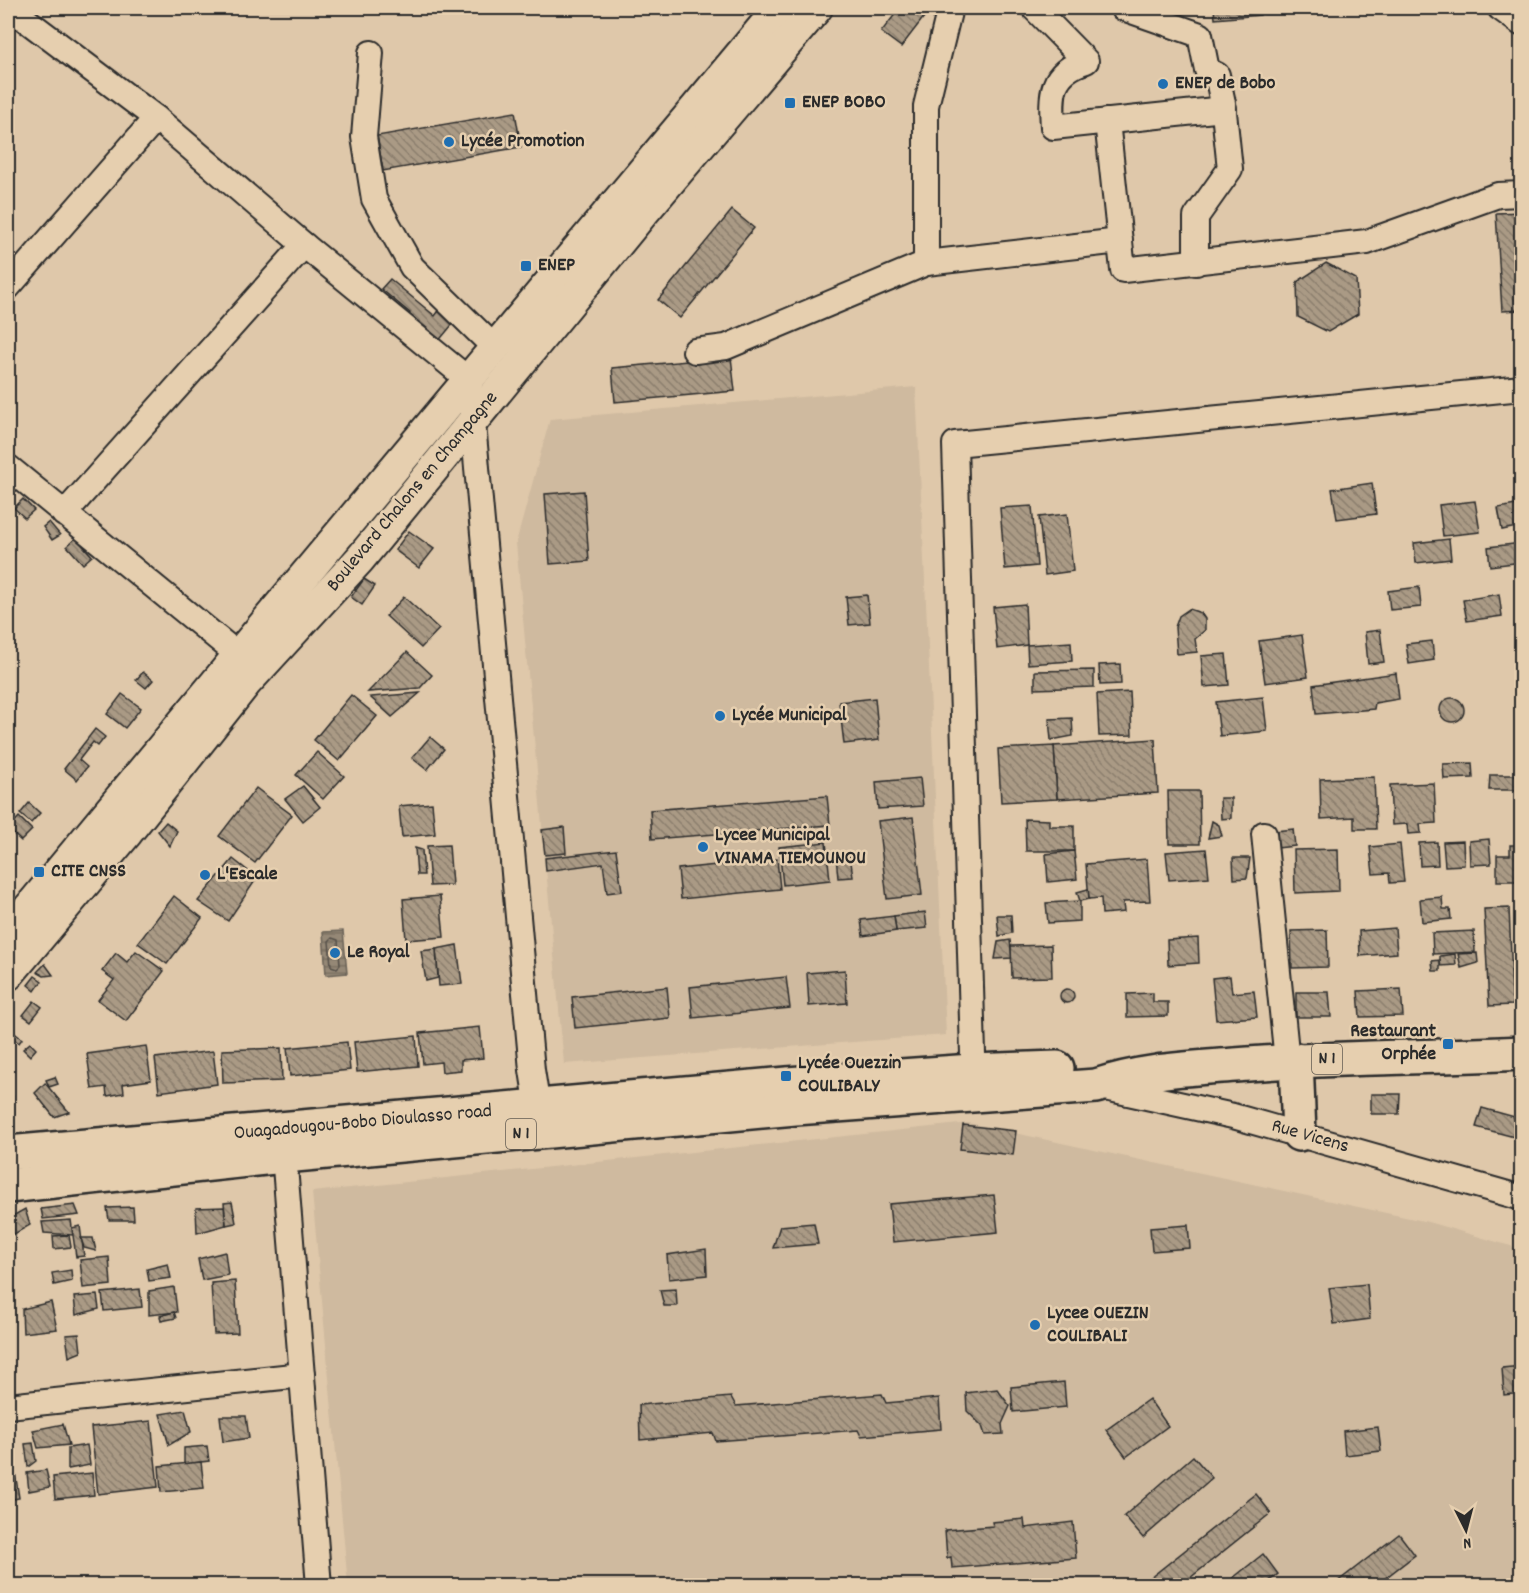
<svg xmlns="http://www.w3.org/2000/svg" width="1529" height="1593" viewBox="0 0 1529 1593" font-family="Dekko,sans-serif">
  <defs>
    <pattern id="water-rules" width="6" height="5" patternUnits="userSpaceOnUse" patternTransform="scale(1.5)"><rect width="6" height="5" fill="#958876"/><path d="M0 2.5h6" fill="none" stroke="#7a6f61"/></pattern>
    <pattern id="building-back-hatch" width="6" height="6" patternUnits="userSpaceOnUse" patternTransform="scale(1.5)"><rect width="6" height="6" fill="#aa9a85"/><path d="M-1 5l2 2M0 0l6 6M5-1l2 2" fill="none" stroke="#8b7e6d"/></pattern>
  </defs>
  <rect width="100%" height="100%" fill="#dfc8aa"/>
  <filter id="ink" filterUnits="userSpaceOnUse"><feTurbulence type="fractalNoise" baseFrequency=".0167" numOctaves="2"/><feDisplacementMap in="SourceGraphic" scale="12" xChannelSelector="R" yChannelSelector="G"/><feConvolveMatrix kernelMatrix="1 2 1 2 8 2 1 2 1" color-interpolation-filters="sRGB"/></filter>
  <g filter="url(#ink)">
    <g fill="#cfba9f">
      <path d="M916 387 946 1035 564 1064 516 543 550 419Z"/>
      <path d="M969 1123 1428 1222 1521 1249V1585H348L312 1192Z"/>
    </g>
    <path fill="url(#water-rules)" stroke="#6b6358" stroke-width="1.5" d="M343 931 347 973 326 975 323 932Z"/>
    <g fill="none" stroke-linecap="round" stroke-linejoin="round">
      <path stroke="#555049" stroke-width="1.5" d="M332 938 338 940 340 965 337 968 331 966 329 941Z"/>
    </g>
    <g fill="url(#building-back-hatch)" stroke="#2b2b2b" stroke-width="1.5">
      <path d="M900 8H931L901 47 881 32Z"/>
      <path d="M1214 8H1259L1260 15 1215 19Z"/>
      <path d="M1265 8H1309V12L1265 14Z"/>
      <path d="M515 112 521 147 383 171 377 136Z"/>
      <path d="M732 210 754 228 680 318 658 300Z"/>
      <path d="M1522 212V310L1502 311 1496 213Z"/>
      <path d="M1326 263 1356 279 1358 314 1328 332 1298 317 1297 282Z"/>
      <path d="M390 279 435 316 441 308 456 320 437 343 427 335 430 331 420 323 414 329 404 320 410 313 381 289Z"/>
      <path d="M731 357 735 391 615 402 612 368Z"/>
      <path d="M1372 483 1376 514 1337 519 1332 489Z"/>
      <path d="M584 491 589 561 550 564 545 494Z"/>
      <path d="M23 499 34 510 25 518 14 508Z"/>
      <path d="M1475 501 1480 532 1443 536 1439 505Z"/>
      <path d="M1522 504V526L1502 530 1498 508Z"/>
      <path d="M1032 506 1037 566 1005 569 1000 508Z"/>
      <path d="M1067 514 1073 571 1045 575 1039 517Z"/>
      <path d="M49 522 60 535 52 540 43 527Z"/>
      <path d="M409 531 434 549 419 568 395 550Z"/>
      <path d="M76 538 92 556 83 564 67 546Z"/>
      <path d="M1449 539 1451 559 1416 563 1414 543Z"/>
      <path d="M1522 543V562L1490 566 1488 547Z"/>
      <path d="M364 579 375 586 362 605 351 597Z"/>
      <path d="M1419 587 1421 607 1390 610 1388 591Z"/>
      <path d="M1499 594 1502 616 1467 621 1463 600Z"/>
      <path d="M867 595 870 623 849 625 846 597Z"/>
      <path d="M404 597 439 629 421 648 386 616Z"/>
      <path d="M1025 604 1027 645 997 649 993 607Z"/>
      <path d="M1189 609 1201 613 1205 619V630L1195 639 1197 652 1177 654 1175 627 1179 616Z"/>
      <path d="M1380 630 1384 662 1368 664 1365 632Z"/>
      <path d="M1302 635 1308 677 1265 683 1259 641Z"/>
      <path d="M1432 641 1434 660 1409 664 1406 644Z"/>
      <path d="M1071 642 1072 661 1028 664 1027 645Z"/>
      <path d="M407 652 432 675 420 688 368 692Z"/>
      <path d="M1226 654 1229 685 1204 687 1201 656Z"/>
      <path d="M1120 664 1121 684 1100 685 1099 665Z"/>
      <path d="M1094 670V687L1035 689V671Z"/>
      <path d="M143 672 153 680 146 688 136 680Z"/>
      <path d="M1396 673 1399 699 1375 703 1374 709 1316 714 1313 685Z"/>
      <path d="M1130 692 1132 735 1099 736 1097 694Z"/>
      <path d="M420 693 392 717 370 697Z"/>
      <path d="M122 694 141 708 125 728 107 714Z"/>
      <path d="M351 695 377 716 339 761 314 740Z"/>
      <path d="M1263 697 1267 731 1220 736 1216 702Z"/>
      <circle cx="1452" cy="710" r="12"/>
      <path d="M875 698 879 740 844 744 839 702Z"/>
      <path d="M1072 718 1073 736 1051 740 1049 719Z"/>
      <path d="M95 729 105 737 98 746 93 742 79 760 87 767 77 780 64 769Z"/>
      <path d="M430 737 444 749 427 770 412 758Z"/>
      <path d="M1155 739 1158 793 1057 799 1054 746Z"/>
      <path d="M1054 746 1057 799 1001 802 998 749Z"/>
      <path d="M317 752 344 776 323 799 296 775Z"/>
      <path d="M1472 763 1473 778 1444 779 1443 764Z"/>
      <path d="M1490 775H1520V790H1489Z"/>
      <path d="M1374 777 1376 829H1354V817L1321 819 1320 779Z"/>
      <path d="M920 778 923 806 878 809 876 782Z"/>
      <path d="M1434 783 1436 823 1420 824 1421 833 1408 834 1407 824 1392 825 1390 785Z"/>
      <path d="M303 786 320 807 303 821 285 799Z"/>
      <path d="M256 788 292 815 255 863 219 836Z"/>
      <path d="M1168 791H1199L1200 844H1169Z"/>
      <path d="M827 796 830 825 652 839 650 810Z"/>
      <path d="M1220 798H1231V818L1221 819Z"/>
      <path d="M29 803 40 813 31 823 20 814Z"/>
      <path d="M432 803 435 834 402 837 399 806Z"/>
      <path d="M19 817 32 830 21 841 8 829Z"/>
      <path d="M913 817 922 895 887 899 878 821Z"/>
      <path d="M1025 819 1049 820V826H1074V851H1026Z"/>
      <path d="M1212 821 1219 825 1222 836 1208 838Z"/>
      <path d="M166 822 177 831 170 846 158 831Z"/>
      <path d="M564 827 566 853 545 855 542 830Z"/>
      <path d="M1293 829 1295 846 1277 848 1275 831Z"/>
      <path d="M1489 839 1491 864 1470 865 1469 841Z"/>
      <path d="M1463 841 1464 865 1445 866 1443 842Z"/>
      <path d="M826 842 830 880 783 885 779 847Z"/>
      <path d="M1437 842 1438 865 1420 866 1419 843Z"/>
      <path d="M1400 844 1404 882 1390 883 1389 873 1373 874 1370 847Z"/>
      <path d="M449 845 452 885 430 886 427 846Z"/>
      <path d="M1510 845H1522V881H1497V855H1510Z"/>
      <path d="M415 848 422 850 424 875H417Z"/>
      <path d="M1206 849 1209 877 1169 880 1166 852Z"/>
      <path d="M1338 849 1339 891 1295 893 1294 850Z"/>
      <path d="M616 850 622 891 607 893 603 863 546 871 545 858Z"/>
      <path d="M1074 851 1077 879 1048 882 1046 854Z"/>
      <path d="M850 855 853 877 838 878 836 856Z"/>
      <path d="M1233 858H1250L1247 878 1234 879Z"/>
      <path d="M233 859 257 878 228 921 198 901Z"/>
      <path d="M777 859 780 889 681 899 678 869Z"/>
      <path d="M1147 859 1150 901 1123 902 1124 912 1102 914 1101 898 1089 899 1086 864Z"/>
      <path d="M1088 889 1089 899 1080 901 1077 892Z"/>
      <path d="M174 896 202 918 167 964 138 943Z"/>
      <path d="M440 896 444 937 406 940 403 899Z"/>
      <path d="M1442 897 1443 909H1450L1451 919 1422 922 1420 899Z"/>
      <path d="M1080 901V921L1048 923 1046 903Z"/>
      <path d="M1509 908 1513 1005 1489 1006 1484 909Z"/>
      <path d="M925 912 927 928 896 931 894 916Z"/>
      <path d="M997 915H1011L1012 933 999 936Z"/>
      <path d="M894 916 896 931 863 936 861 920Z"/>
      <path d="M1395 928 1397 953 1360 956 1359 931Z"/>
      <path d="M1327 930 1328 967 1292 968 1291 931Z"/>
      <path d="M1474 931 1475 952 1433 954 1432 933Z"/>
      <path d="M1198 938 1199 963 1168 965 1167 940Z"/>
      <path d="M1010 940 1012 958 995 959 998 942Z"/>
      <path d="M457 945 462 984 439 986 436 949Z"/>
      <path d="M1051 945 1052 977 1012 978 1011 946Z"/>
      <path d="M436 949 438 978 426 981 421 951Z"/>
      <path d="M136 951 164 971 126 1021 98 1000 114 980 102 971 116 953 127 962Z"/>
      <path d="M1477 953 1478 963 1461 968 1458 954Z"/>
      <path d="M1455 954 1456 965 1440 966V956Z"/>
      <path d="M1440 960V971H1433L1432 961Z"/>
      <path d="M45 964 53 975 44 976 37 972Z"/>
      <path d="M845 970 847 1003 809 1006 807 973Z"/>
      <path d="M1511 971H1522V997L1512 998Z"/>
      <path d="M35 976 42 981 35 991 28 985Z"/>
      <path d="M1230 976 1232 993 1254 991 1257 1017 1216 1020 1212 978Z"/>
      <path d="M786 977 790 1008 693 1018 690 987Z"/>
      <path d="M667 987 670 1018 575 1028 572 997Z"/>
      <path d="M1401 989 1403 1016 1360 1017 1358 991Z"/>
      <circle cx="1067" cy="996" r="7"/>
      <path d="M1296 992H1329L1331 1017H1296Z"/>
      <path d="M1153 993V1002H1168V1016L1127 1017V994Z"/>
      <path d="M34 1001 42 1007 31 1021 23 1015Z"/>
      <path d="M480 1027 483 1058 461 1060V1070L442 1072 441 1062 423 1064 420 1033Z"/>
      <path d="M12 1031 22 1039 19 1043 9 1035Z"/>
      <path d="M416 1036 418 1066 357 1072 354 1042Z"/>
      <path d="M347 1042 350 1070 290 1076 287 1048Z"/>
      <path d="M30 1043 36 1049 30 1056 23 1049Z"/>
      <path d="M146 1046 151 1080 123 1084 124 1093 107 1096 106 1087 92 1089 87 1054Z"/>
      <path d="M281 1048 282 1081 223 1083 222 1050Z"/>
      <path d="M213 1051 217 1084 159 1092 155 1058Z"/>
      <path d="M55 1077 58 1084 49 1087 46 1080Z"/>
      <path d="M45 1083 69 1112 54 1117 35 1093Z"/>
      <path d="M1371 1094H1400L1399 1114H1371Z"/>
      <path d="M13 1096 14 1113H8V1097Z"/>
      <path d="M1482 1108 1522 1119V1139L1476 1127Z"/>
      <path d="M963 1125 1016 1131 1013 1155 960 1149Z"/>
      <path d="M994 1195 998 1232 893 1242 889 1204Z"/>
      <path d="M232 1202 236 1223 226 1225 224 1203Z"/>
      <path d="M75 1205 79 1215 43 1219 41 1209Z"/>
      <path d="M133 1207 134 1220H109L107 1208Z"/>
      <path d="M224 1207 226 1225 197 1233 196 1208Z"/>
      <path d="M25 1209 30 1225 9 1237V1218Z"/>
      <path d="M71 1220 73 1235 44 1233 42 1222Z"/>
      <path d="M814 1223 818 1244 773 1248 780 1226Z"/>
      <path d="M1188 1225 1190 1248 1152 1251 1150 1228Z"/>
      <path d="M80 1226 84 1256 76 1257 72 1228Z"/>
      <path d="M8 1228 12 1252 8 1253Z"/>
      <path d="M69 1235 71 1247 54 1249 53 1236Z"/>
      <path d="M81 1238H93L96 1251 84 1248Z"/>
      <path d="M706 1249 707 1275 669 1279 667 1255Z"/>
      <path d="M225 1252 228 1275 202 1280 198 1259Z"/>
      <path d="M109 1257 111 1285 83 1288 80 1260Z"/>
      <path d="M168 1264 171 1278 149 1281 147 1269Z"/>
      <path d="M71 1270 72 1281 54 1285 52 1273Z"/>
      <path d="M235 1281 238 1333 214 1334 211 1283Z"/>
      <path d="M1367 1284 1370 1319 1334 1324 1329 1288Z"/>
      <path d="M174 1287 177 1312 149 1315V1291Z"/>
      <path d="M140 1289 142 1307 104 1311 102 1293Z"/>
      <path d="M676 1289 677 1306H664L660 1290Z"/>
      <path d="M97 1295 99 1309 76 1315 74 1297Z"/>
      <path d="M51 1302 57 1329 23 1333 22 1309Z"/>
      <path d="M174 1312 176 1318 161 1321 160 1316Z"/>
      <path d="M79 1334 81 1352 69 1357 66 1335Z"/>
      <path d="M1522 1366V1393L1504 1395 1502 1368Z"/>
      <path d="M1064 1382 1066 1407 1013 1412 1011 1387Z"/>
      <path d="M997 1389 1010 1406 1002 1424 1003 1434 985 1435 982 1426 967 1411 966 1393Z"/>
      <path d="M882 1394 886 1403 939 1398 941 1429 861 1436 858 1430 716 1441 713 1433 640 1440 639 1405 731 1397 736 1406Z"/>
      <path d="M1149 1399 1168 1426 1126 1457 1106 1430Z"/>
      <path d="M185 1410 191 1432 169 1445 160 1414Z"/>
      <path d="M220 1416H246L249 1438 223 1442Z"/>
      <path d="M151 1421 158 1487 98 1494 91 1427Z"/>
      <path d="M63 1424 69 1445 38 1448 33 1430Z"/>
      <path d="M1378 1427 1381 1451 1345 1455 1343 1431Z"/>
      <path d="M33 1443 36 1461 28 1467 25 1444Z"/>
      <path d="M87 1445 90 1465 68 1469V1448Z"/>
      <path d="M207 1446 209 1461 184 1464V1448Z"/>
      <path d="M1193 1456 1212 1478 1143 1538 1124 1516Z"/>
      <path d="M201 1462 204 1488 161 1492 159 1466Z"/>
      <path d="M14 1465 19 1498 8 1500V1468Z"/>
      <path d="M46 1470 50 1487 29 1491 27 1473Z"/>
      <path d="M92 1473 94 1495 55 1499 53 1477Z"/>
      <path d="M1256 1494 1271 1513 1180 1586H1140Z"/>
      <path d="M1024 1519 1025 1528 1073 1522 1076 1558 952 1568 951 1557 947 1558 945 1530 993 1526 992 1522Z"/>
      <path d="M1399 1534 1415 1555 1375 1586H1332Z"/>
      <path d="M1263 1554 1278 1574 1263 1586H1223Z"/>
    </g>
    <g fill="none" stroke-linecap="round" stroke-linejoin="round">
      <g stroke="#2b2b2b" stroke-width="28">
        <g id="minor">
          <path d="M10 8 156 118 304 245 469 380 532 1070 540 1121"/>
          <path d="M1034 8 1086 61C1050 72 1051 94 1053 127L1224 109"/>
          <path d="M1123 8 1200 35 1207 70 1217 75 1223 103 1230 169 1196 217V263"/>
          <path d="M1500 8 1522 24"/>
          <path d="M371 53 364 137 374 199 412 267 495 348"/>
          <path d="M1107 121 1123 270 1367 242 1498 195 1522 194"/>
          <path d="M926 263V106L950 8"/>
          <path d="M8 287 156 118"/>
          <path d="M695 351 726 347 926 263 1120 241"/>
          <path d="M8 467 237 654 244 672"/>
          <path d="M64 514 304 245"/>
          <path d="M1264 834 1287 1061"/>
          <path d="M1101 1087 1233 1116 1522 1198"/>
          <path d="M974 1088 955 444 1522 388"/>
          <path d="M283 1142 319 1586"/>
          <path d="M8 1406 302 1375"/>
        </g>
      </g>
      <g stroke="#2b2b2b" stroke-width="34">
        <g id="major">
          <path d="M8 933C263 623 522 316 779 8"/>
          <path d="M8 975 128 832 247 682 360 559 644 212 817 8"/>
        </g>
      </g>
      <g stroke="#2b2b2b" stroke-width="38">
        <g id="highway">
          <path d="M1296 1060 1299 1134"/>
          <path d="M8 1153 787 1084 972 1071 1057 1068"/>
          <path d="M8 1186 284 1156 795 1108 1096 1086C1144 1070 1185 1069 1235 1065 1330 1057 1426 1058 1522 1053"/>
        </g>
      </g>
      <use href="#minor" stroke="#e6cfaf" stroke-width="24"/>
      <use href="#major" stroke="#e6cfaf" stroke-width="30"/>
      <use href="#highway" stroke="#e6cfaf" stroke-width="33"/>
    </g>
  </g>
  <g fill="#1f6fb2" stroke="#e6cfaf" stroke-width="2">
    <circle cx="1163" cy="84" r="6"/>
    <rect x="784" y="97" width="12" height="12" rx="3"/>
    <circle cx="449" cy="142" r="6"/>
    <rect x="520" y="260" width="12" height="12" rx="3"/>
    <circle cx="720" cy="716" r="6"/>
    <circle cx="703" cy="847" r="6"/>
    <rect x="33" y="866" width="12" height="12" rx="3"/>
    <circle cx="205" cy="875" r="6"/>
    <circle cx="335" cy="953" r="6"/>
    <rect x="1442" y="1038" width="12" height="12" rx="3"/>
    <rect x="780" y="1070" width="12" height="12" rx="3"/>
    <circle cx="1035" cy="1325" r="6"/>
  </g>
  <g text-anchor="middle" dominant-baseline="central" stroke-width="5" stroke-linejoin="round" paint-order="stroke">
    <g fill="#e6cfaf" stroke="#635c53" stroke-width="1.5">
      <rect x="1312" y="1044" width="30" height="30" rx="4.5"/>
      <rect x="506" y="1119" width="30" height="30" rx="4.5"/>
    </g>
    <g font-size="18" font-weight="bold" fill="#2b2b2b">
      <text x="1327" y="1059">N 1</text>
      <text x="521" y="1134">N 1</text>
    </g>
    <g font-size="20" font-weight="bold" fill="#2b2b2b" stroke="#e6cfaf" text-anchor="start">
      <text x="1175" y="84">ENEP de Bobo</text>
      <text x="802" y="103">ENEP BOBO</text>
      <text x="461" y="142">Lycée Promotion</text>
      <text x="538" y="266">ENEP</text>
      <text x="732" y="716">Lycée Municipal</text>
      <text x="715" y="836">Lycee Municipal<tspan x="715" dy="23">VINAMA TIEMOUNOU</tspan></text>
      <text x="51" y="872">CITE CNSS</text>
      <text x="217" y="875">L'Escale</text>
      <text x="347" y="953">Le Royal</text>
      <text x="1436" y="1032" text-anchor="end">Restaurant<tspan x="1436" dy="23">Orphée</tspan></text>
      <text x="798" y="1064">Lycée Ouezzin<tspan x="798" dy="23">COULIBALY</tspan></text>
      <text x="1047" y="1314">Lycee OUEZIN<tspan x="1047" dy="23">COULIBALI</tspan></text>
    </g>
    <g font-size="20" fill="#2b2b2b" stroke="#e6cfaf">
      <text transform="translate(413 492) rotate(-50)">Boulevard Chalons en Champagne</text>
      <text transform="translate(363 1123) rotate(-5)">Ouagadougou-Bobo Dioulasso road</text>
      <text transform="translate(1310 1137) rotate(16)">Rue Vicens</text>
    </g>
  </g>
  <rect width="1529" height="1593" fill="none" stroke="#e6cfaf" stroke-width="30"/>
  <rect x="15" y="15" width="1499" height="1563" fill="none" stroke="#2b2b2b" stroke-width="2" filter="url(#ink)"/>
  <g transform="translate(1466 1530) rotate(174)" stroke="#e6cfaf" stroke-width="4.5" paint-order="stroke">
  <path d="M0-4.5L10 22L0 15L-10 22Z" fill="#2b2b2b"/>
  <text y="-9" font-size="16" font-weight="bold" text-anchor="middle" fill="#2b2b2b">N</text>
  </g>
</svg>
